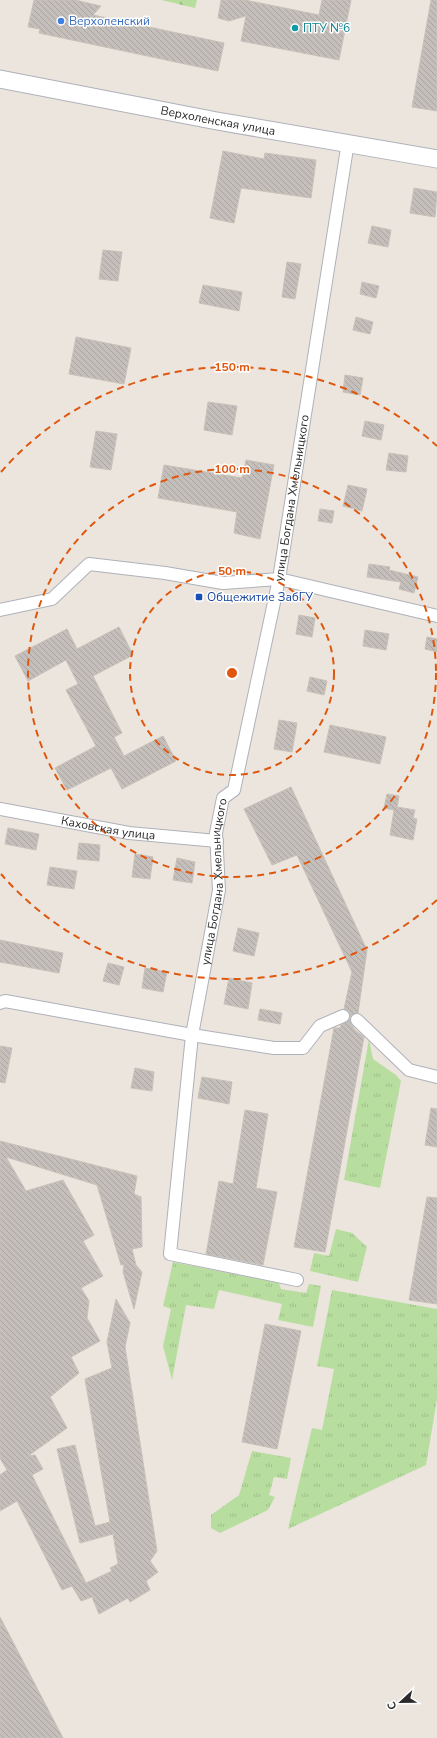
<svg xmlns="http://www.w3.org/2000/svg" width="437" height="1738" viewBox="0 0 437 1738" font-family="'Nunito Sans',sans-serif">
  <defs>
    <pattern id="grass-tufts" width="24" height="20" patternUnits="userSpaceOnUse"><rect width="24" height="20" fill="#b8de9f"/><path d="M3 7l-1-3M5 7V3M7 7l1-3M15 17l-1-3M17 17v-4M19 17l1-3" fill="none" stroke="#9ebf89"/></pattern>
    <pattern id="forest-firs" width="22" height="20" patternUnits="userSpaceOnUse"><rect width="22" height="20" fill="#b8de9f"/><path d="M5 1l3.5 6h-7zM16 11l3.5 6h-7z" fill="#9ebf89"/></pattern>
    <pattern id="building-back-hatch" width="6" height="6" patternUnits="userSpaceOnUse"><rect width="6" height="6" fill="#c4bfbb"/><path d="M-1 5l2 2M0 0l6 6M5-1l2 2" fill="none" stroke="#a9a4a1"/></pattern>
  </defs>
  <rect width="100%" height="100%" fill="#ece5de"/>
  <g fill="url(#grass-tufts)">
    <path d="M369 1039 373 1059 396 1075 401 1081 380 1188 344 1180Z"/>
    <path d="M336 1229 352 1233 367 1247 358 1282 310 1271 314 1253 329 1256Z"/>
    <path d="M173 1262 279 1283 281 1289 306 1293 309 1284 321 1286 313 1327 278 1320 282 1304 219 1290 214 1309 186 1305 172 1380 163 1346 171 1309 163 1306Z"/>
    <path d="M332 1290 437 1309V1399L426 1465 288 1529 312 1428 322 1430 334 1369 317 1366Z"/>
    <path d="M252 1451 291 1458 287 1479 274 1477 269 1495 275 1497 268 1510 220 1533 211 1528V1515L239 1495Z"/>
  </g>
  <path fill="url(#forest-firs)" d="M161 0H197L195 8Z"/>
  <g fill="url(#building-back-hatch)" stroke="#c7c1b8">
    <path d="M34 0H75L101 6 93 15 224 43 218 71 39 33 40 29 28 27Z"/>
    <path d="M221 0H245L319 15 322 0H351L339 60 241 41 246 16 229 21 218 18Z"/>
    <path d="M431 0H437V111L412 107Z"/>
    <path d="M223 151 264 159 265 153 316 160 311 198 241 188 234 223 210 218Z"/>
    <path d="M414 188 437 192 435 217 410 213Z"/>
    <path d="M372 226 391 230 388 247 368 243Z"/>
    <path d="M103 250 122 252 118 281 99 279Z"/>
    <path d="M287 262 301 264 295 299 282 297Z"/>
    <path d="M362 282 379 286 376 298 360 294Z"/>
    <path d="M203 285 242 292 239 311 199 303Z"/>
    <path d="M356 317 373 322 370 334 353 330Z"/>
    <path d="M76 337 131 348 124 384 69 374Z"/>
    <path d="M345 375 363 378 360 395 343 392Z"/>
    <path d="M208 402 237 406 232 435 204 430Z"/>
    <path d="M365 421 384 425 381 440 362 436Z"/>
    <path d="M96 431 117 434 111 470 90 467Z"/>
    <path d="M389 453 408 456 406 472 386 470Z"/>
    <path d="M246 460 274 465 260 539 234 533 237 512 158 498 164 465 242 478Z"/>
    <path d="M348 485 367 489 362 511 343 506Z"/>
    <path d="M320 509 334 511 332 523 318 521Z"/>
    <path d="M369 564 390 567 389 570 418 577 414 593 399 589 401 582 367 577Z"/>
    <path d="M299 615 315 618 312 637 296 634Z"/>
    <path d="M119 627 133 655 93 676 122 733 114 737 124 756 163 736 176 761 122 789 111 768 67 790 55 768 96 746 66 690 78 684 66 660 28 681 15 656 67 629 77 649Z"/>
    <path d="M365 630 389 634 386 650 363 646Z"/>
    <path d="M427 637 437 639V652L425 649Z"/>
    <path d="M310 677 327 681 324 695 307 691Z"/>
    <path d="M279 720 297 723 292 752 274 749Z"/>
    <path d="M330 725 386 737 380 764 324 752Z"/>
    <path d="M291 787 367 950 358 1013H355L350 1017V1013L344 1009 352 972 297 855 272 865 244 809Z"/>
    <path d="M387 794 399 796 397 807 415 810 413 818 417 819 413 840 390 835 394 810 384 808Z"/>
    <path d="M8 828 39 834 36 850 5 844Z"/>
    <path d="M79 843 100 845 99 861 77 859Z"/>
    <path d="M135 854 153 857 150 879 132 877Z"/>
    <path d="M177 858 195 862 192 883 173 880Z"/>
    <path d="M50 867 77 871 74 889 47 885Z"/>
    <path d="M238 928 259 933 254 956 233 951Z"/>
    <path d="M0 940 63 953 59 973 0 962Z"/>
    <path d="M108 963 124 967 119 985 103 981Z"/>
    <path d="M145 968 167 972 163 992 142 988Z"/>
    <path d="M229 978 252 983 248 1009 224 1004Z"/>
    <path d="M260 1009 282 1013 280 1024 258 1020Z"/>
    <path d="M350 1019V1022L355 1030 364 1037 325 1252 294 1247 334 1028H340L341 1025Z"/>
    <path d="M0 1046 12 1048 5 1083 0 1082Z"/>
    <path d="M135 1068 154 1072 152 1091 131 1088Z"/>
    <path d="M202 1077 232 1082 229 1104 198 1098Z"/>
    <path d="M431 1108 437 1109V1147L425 1145Z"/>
    <path d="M245 1110 268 1114 256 1188 277 1192 263 1265 206 1254 219 1181 233 1184Z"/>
    <path d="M0 1141 137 1176 134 1194 141 1197 142 1247 132 1249 136 1265 142 1272 134 1309 123 1272 124 1264 121 1265 97 1185 6 1157 26 1191 63 1180 94 1235 83 1241 103 1276 81 1288 89 1301 87 1318 100 1341 71 1357 79 1373 50 1397 67 1428 28 1456 35 1455 43 1469 32 1475 86 1583 112 1571 110 1568 118 1564 113 1534 80 1543 57 1449 75 1445 95 1526 110 1522 85 1379 112 1368 107 1342 116 1299 130 1323 125 1347 157 1551 150 1561 158 1572 146 1581 150 1590 130 1602 128 1598 99 1614 92 1597 81 1601 72 1586 62 1590 17 1501 0 1511V1475L7 1470 0 1458Z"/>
    <path d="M427 1197 437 1198V1304L409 1300Z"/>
    <path d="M265 1324 301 1331 277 1449 242 1442Z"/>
    <path d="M0 1617 63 1738H0Z"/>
  </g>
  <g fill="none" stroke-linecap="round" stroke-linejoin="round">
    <g stroke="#afb1ba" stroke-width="14">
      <g id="street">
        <path d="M0 610 52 599 89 564 165 573 223 583 279 579 437 616"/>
        <path id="s1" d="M0 809 129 833 217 841"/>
        <path id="s2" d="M0 1003 5 1001 192 1035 219 890 216 833 223 798 234 790 279 579 348 142"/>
        <path d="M357 1020 409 1070 437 1077"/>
        <path d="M297 1280 170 1254 192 1035 274 1048H303L320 1026 343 1016"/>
      </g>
    </g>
    <g stroke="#afb1ba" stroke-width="19">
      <g id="secondary">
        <path id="s3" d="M0 79 217 121 437 159"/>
      </g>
    </g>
    <use href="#street" stroke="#fff" stroke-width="12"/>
    <use href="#secondary" stroke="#fff" stroke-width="17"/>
  </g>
  <g fill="none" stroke="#df570e" stroke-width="2" stroke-dasharray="7 5">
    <circle cx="232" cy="673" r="102"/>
    <circle cx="232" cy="673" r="204"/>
    <path d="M437 900A306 306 0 0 1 1 874M1 472A306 306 0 0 1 437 446"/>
  </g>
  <circle fill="#3f7fe0" stroke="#fff" stroke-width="1.5" cx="61" cy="21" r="4"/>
  <circle fill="#0f9aa8" stroke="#fff" stroke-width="1.5" cx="295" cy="28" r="4"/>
  <rect fill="#1a4fb4" stroke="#fff" stroke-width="1.5" x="195" y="593" width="8" height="8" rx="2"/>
  <g text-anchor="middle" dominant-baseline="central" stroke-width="3" stroke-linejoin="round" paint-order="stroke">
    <g font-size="12" fill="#366cbe" stroke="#fff" text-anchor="start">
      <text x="69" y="21">Верхоленский</text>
    </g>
    <g font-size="12" fill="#0d838f" stroke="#fff" text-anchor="start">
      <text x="303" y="28">ПТУ №6</text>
    </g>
    <g font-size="12" fill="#2b2b2b" stroke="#fff">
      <text stroke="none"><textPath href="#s3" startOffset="222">Верхоленская улица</textPath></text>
      <text stroke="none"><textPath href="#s2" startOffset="747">улица Богдана Хмельницкого</textPath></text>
      <text stroke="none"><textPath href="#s1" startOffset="110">Каховская улица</textPath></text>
      <text stroke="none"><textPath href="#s2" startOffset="351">улица Богдана Хмельницкого</textPath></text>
    </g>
    <g font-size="12" fill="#164399" stroke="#fff" text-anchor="start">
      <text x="207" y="597">Общежитие ЗабГУ</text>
    </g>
  </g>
  <circle cx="232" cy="673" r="6" fill="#df570e" stroke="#fff" stroke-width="2"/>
  <g font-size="12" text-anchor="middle" font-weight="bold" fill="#df570e" stroke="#fff" stroke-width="3" stroke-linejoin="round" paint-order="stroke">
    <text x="232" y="371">150 m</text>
    <text x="232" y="473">100 m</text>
    <text x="232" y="575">50 m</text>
  </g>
  <g transform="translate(401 1702) rotate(248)" stroke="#ffffff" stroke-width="3" paint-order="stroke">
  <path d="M0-3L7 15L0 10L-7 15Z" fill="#2b2b2b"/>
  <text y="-6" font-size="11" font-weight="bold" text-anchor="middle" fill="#2b2b2b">С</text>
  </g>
</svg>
